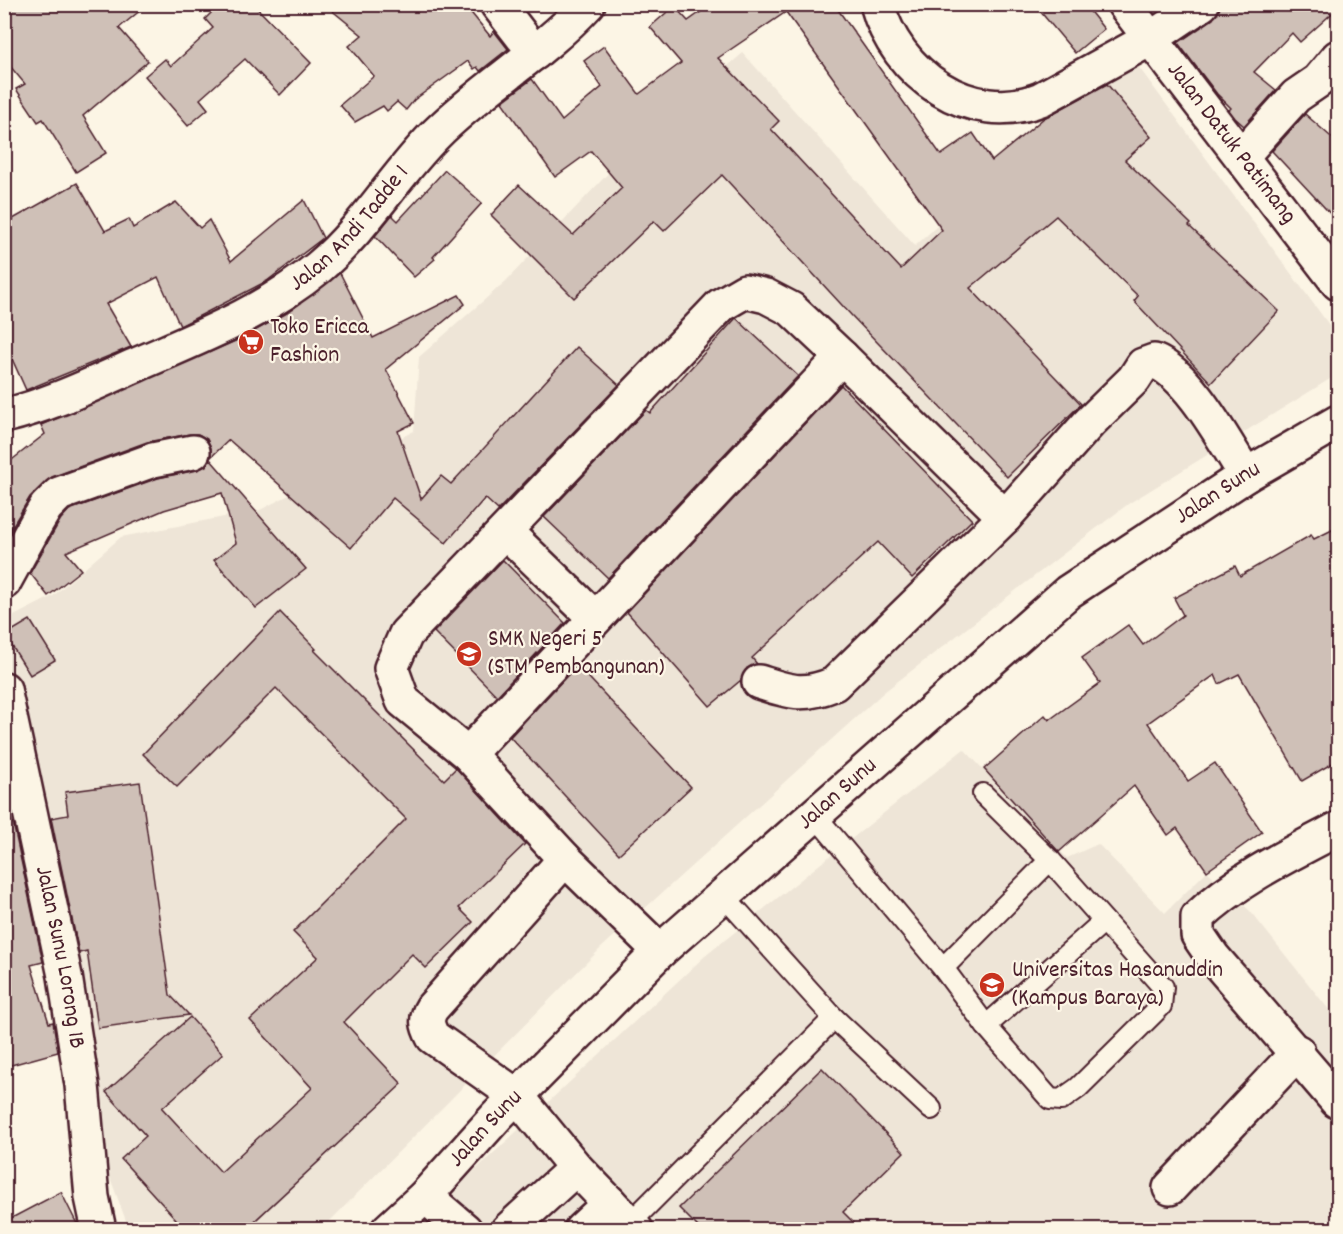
<svg xmlns="http://www.w3.org/2000/svg" width="1343" height="1234" viewBox="0 0 1343 1234" font-family="Dekko,sans-serif">
  <rect width="100%" height="100%" fill="#fcf5e5"/>
  <filter id="ink" filterUnits="userSpaceOnUse"><feTurbulence type="fractalNoise" baseFrequency=".0167" numOctaves="2"/><feDisplacementMap in="SourceGraphic" scale="12" xChannelSelector="R" yChannelSelector="G"/><feConvolveMatrix kernelMatrix="1 2 1 2 8 2 1 2 1" color-interpolation-filters="sRGB"/></filter>
  <g filter="url(#ink)">
    <g fill="#eee5d7">
      <path d="M743 53 915 246 1129 54 1338 337V374L1128 504 884 692 601 948 322 1229H129L101 1153 5 681 6 620 53 596 121 537 260 510 414 431 419 357 506 281 637 143Z"/>
      <path d="M964 749 1067 858 1098 844 1165 913 1207 871 1250 911 1334 1016 1338 1013V1229L411 1230 705 956Z"/>
    </g>
    <g fill="#cfc0b7" stroke="#4a1f2b" stroke-width="1.5" fill-rule="evenodd">
      <path d="M18 4H148L119 28 148 61 83 116 106 153 76 172 43 119 38 122 16 89 25 84 4 59V17Z"/>
      <path d="M220 4H253L311 63 280 95 245 59 200 99 208 109 188 126 145 76 165 59 171 66 213 28 205 19Z"/>
      <path d="M324 4H464L490 36 494 31 508 49 480 71 477 67 474 69 468 61 414 100 406 110 397 102 387 111 383 106 355 122 340 105 374 76 349 46 362 35Z"/>
      <path d="M712 4H834L941 155 973 133 992 161 1044 118 1107 84 1151 137 1125 160 1191 224 1189 226 1279 311 1211 383 1134 301 1138 296 1056 216 970 288 1081 404 1007 477 852 316 722 175 664 231 654 221 574 298 491 215 519 185 573 235 622 188 591 151 555 177 502 102 532 79 562 121 602 87 584 61 604 46 639 94 681 63 650 27 674 6 688 21ZM786 12 942 230 901 269 771 129 779 121 718 58Z"/>
      <path d="M1034 4H1084L1104 29 1075 53Z"/>
      <path d="M1220 4H1338V8L1300 42 1292 33 1254 72 1276 90 1244 126 1235 118 1229 110 1231 108 1217 94 1178 43 1213 19Z"/>
      <path d="M1305 114 1338 143V222L1272 151Z"/>
      <path d="M445 170 482 203 433 257 435 259 414 277 375 236 392 215 398 221Z"/>
      <path d="M77 183 105 231 129 219 133 228 176 202 200 228 209 220 231 261 304 200 323 238 267 281 180 326 158 277 106 304 131 347 26 390 4 341V224Z"/>
      <path d="M340 273 373 338 459 295 465 304 386 369 414 423 398 431 421 499 441 476 451 484 577 347 619 385 498 510 485 498 446 543 393 498 351 548 229 440 211 457V448L207 439 198 434H190L147 442 52 477 30 497 4 540V466L45 434 41 425 240 339 287 313Z"/>
      <path d="M736 318 798 376 608 578 544 517 646 410 650 413Z"/>
      <path d="M841 385 972 520 912 578 878 542 752 658 757 664 747 668 741 680 710 706 627 612Z"/>
      <path d="M210 459 306 569 256 608 214 560 236 543 222 493 164 510 66 552 81 570 48 596 30 573 61 519 69 510 158 478 197 470 206 466Z"/>
      <path d="M1338 527V760L1302 781 1239 674 1219 684 1215 675 1148 723 1188 781 1215 763 1262 832 1207 871 1177 828 1168 835 1134 786 1059 852 984 769 1045 715 1049 720 1100 683 1082 658 1128 625 1143 645 1183 615 1174 598 1235 566 1240 576 1311 535 1314 539Z"/>
      <path d="M503 560 565 623 497 696 434 632Z"/>
      <path d="M280 612 316 649 314 650 444 780 456 768 525 844 459 908 473 922 426 968 412 954 344 1022 402 1084 245 1230H186L121 1159 146 1136 106 1092 190 1017 223 1054 162 1108 221 1172 312 1088 250 1020 318 957 293 932 406 819 276 688 177 787 143 754Z"/>
      <path d="M30 620 55 660 30 675 5 635Z"/>
      <path d="M577 665 691 787 619 854 510 737Z"/>
      <path d="M140 782 170 995 189 1015 98 1028 87 951 79 953 51 818 68 815 65 792Z"/>
      <path d="M13 823 43 962 31 965 49 1023 53 1022 58 1052 4 1067V825Z"/>
      <path d="M822 1068 904 1152 843 1212 861 1230H701L679 1208Z"/>
      <path d="M61 1192 80 1230H4V1222Z"/>
    </g>
    <g fill="none" stroke-linecap="round" stroke-linejoin="round">
      <g stroke="#4a1f2b" stroke-width="24">
        <g id="lane">
          <path d="M814 814 943 968 986 1026 1050 1099 1061 1100 1078 1088 1161 1006 1163 987 1050 860 983 794"/>
          <path d="M723 895 834 1018 931 1109"/>
          <path d="M943 968 1050 860"/>
          <path d="M986 1026 1103 922"/>
          <path d="M630 1223 834 1018"/>
        </g>
      </g>
      <g stroke="#4a1f2b" stroke-width="38">
        <g id="street">
          <path d="M497 4 535 53"/>
          <path d="M877 4C896 74 970 127 1041 99L1150 39 1202 4"/>
          <path id="s1" d="M1124 4 1338 283"/>
          <path d="M1242 156 1296 96 1318 81 1338 57"/>
          <path id="s2" d="M4 416C50 405 93 384 136 365 200 337 265 312 319 267 366 227 394 176 436 134 483 87 542 54 588 4"/>
          <path d="M506 532 595 618"/>
          <path d="M4 582 37 522 46 507 59 494 153 460 193 452"/>
          <path d="M759 682C791 692 802 697 834 684L1005 517 1089 423 1134 379 1143 365 1154 361C1190 375 1224 441 1246 475"/>
          <path id="s3" d="M4 689 65 976 82 1085 92 1197 99 1230"/>
          <path d="M468 754 842 357"/>
          <path d="M565 859 432 1008C425 1019 427 1026 433 1037L517 1096 576 1168 636 1230"/>
          <path d="M660 951 565 859 468 754 403 701 391 668 406 634 721 305 745 291 766 296 791 309 842 357 1005 517"/>
          <path d="M1337 1101 1213 957 1198 935V917C1236 880 1292 853 1338 829"/>
          <path d="M1170 1188 1298 1052"/>
          <path d="M425 1196 465 1230"/>
          <path d="M508 1230 576 1168"/>
          <path d="M581 1230 610 1203"/>
        </g>
      </g>
      <g stroke="#4a1f2b" stroke-width="38">
        <g id="secondary">
          <path id="s4" d="M388 1230 425 1196 497 1116 660 951 1068 592 1246 475 1338 422"/>
        </g>
      </g>
      <use href="#lane" stroke="#fcf5e5" stroke-width="20"/>
      <use href="#street" stroke="#fcf5e5" stroke-width="33"/>
      <use href="#secondary" stroke="#fcf5e5" stroke-width="33"/>
    </g>
  </g>
  <defs>
    <g id="supermarket-disc" transform="scale(1.35)"><circle r="9.5" fill="#c8321e" stroke="#fcf5e5"/><path d="M-6-5.5h2.5l.6 2H6L4.5 2H-2.5L-4.4-4H-6ZM-1.5 3.2a1.3 1.3 0 1 0 .1 0ZM3 3.2a1.3 1.3 0 1 0 .1 0Z" fill="#fff"/></g>
    <g id="school-disc" transform="scale(1.35)"><circle r="9.5" fill="#c8321e" stroke="#fcf5e5"/><path d="M0-5L7-2L0 1L-7-2ZM-4 1L0 2.5L4 1V4Q0 6-4 4Z" fill="#fff"/></g>
    <g id="university-disc" transform="scale(1.35)"><circle r="9.5" fill="#c8321e" stroke="#fcf5e5"/><path d="M0-5L7-2L0 1L-7-2ZM-4 1L0 2.5L4 1V4Q0 6-4 4Z" fill="#fff"/></g>
  </defs>
  <g fill-rule="evenodd">
    <use href="#supermarket-disc" x="251" y="342"/>
    <use href="#school-disc" x="469" y="654"/>
    <use href="#university-disc" x="992" y="985"/>
  </g>
  <g text-anchor="middle" dominant-baseline="central" stroke-width="4.5" stroke-linejoin="round" paint-order="stroke">
    <g font-size="24" fill="#4a1f2b" stroke="#fcf5e5">
      <text stroke="none"><textPath href="#s1" startOffset="176">Jalan Datuk Patimang</textPath></text>
      <text stroke="none"><textPath href="#s2" startOffset="399">Jalan Andi Tadde 1</textPath></text>
      <text stroke="none"><textPath href="#s4" startOffset="1113">Jalan Sunu</textPath></text>
      <text stroke="none"><textPath href="#s4" startOffset="627">Jalan Sunu</textPath></text>
      <text stroke="none"><textPath href="#s3" startOffset="274">Jalan Sunu Lorong 1B</textPath></text>
      <text stroke="none"><textPath href="#s4" startOffset="141">Jalan Sunu</textPath></text>
    </g>
    <g font-size="24" fill="#4a1f2b" stroke="#fcf5e5" text-anchor="start">
      <text x="270" y="328">Toko Ericca<tspan x="270" dy="28">Fashion</tspan></text>
      <text x="488" y="640">SMK Negeri 5<tspan x="488" dy="28">(STM Pembangunan)</tspan></text>
      <text x="1012" y="971">Universitas Hasanuddin<tspan x="1012" dy="28">(Kampus Baraya)</tspan></text>
    </g>
  </g>
  <rect width="1343" height="1234" fill="none" stroke="#fcf5e5" stroke-width="24"/>
  <rect x="12" y="12" width="1319" height="1210" fill="none" stroke="#4a1f2b" stroke-width="2" filter="url(#ink)"/>
</svg>
